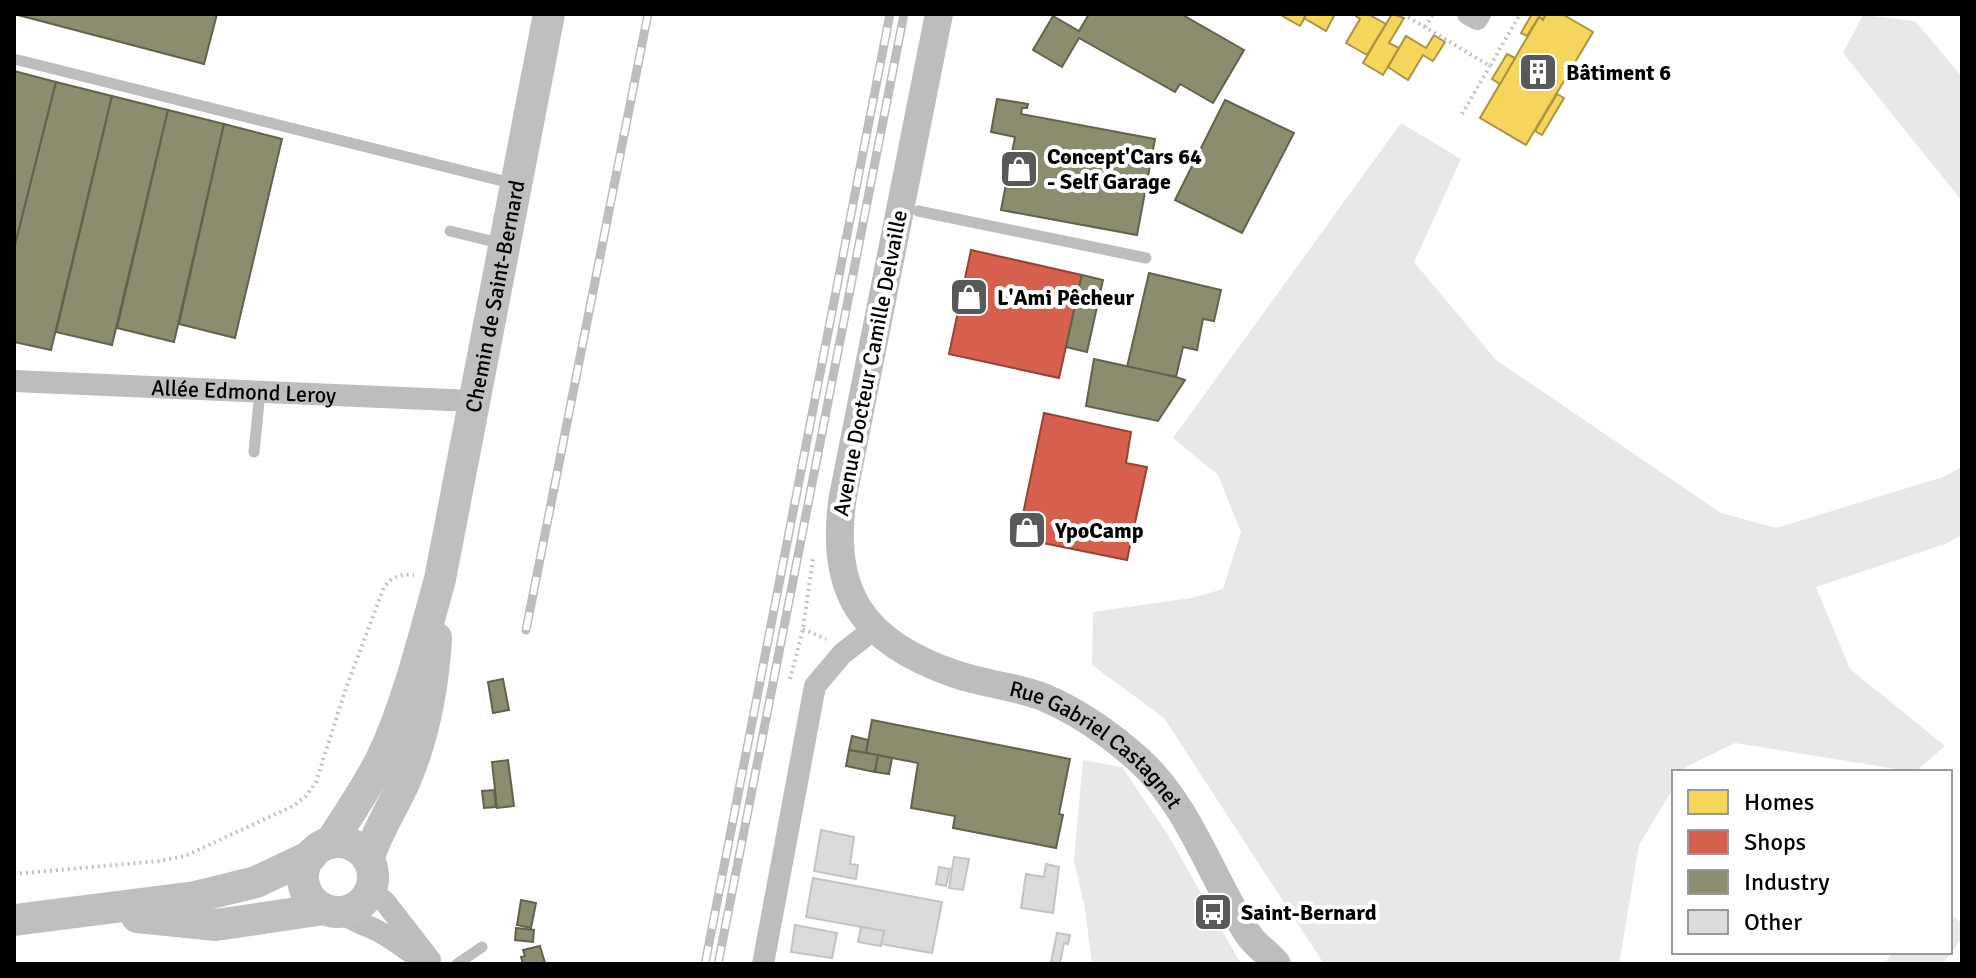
<svg xmlns="http://www.w3.org/2000/svg" width="1976" height="978" viewBox="0 0 1976 978" font-family="Signika,sans-serif">
  <rect width="100%" height="100%" fill="#fff"/>
  <g fill="#e8e8e8">
    <path d="M1863 15 1915 21 1962 77V201L1843 53Z"/>
    <path d="M1401 123 1461 159 1414 262 1496 360 1721 513 1776 528 1943 477 1962 467V535L1945 544 1816 587 1850 669 1945 746 1915 772 1735 743 1686 767 1683 772H1674V787L1639 845 1619 964H1324L1164 718 1092 665 1093 612 1191 598 1223 589 1241 532 1218 475 1173 438Z"/>
    <path d="M1083 760 1122 767 1168 835 1241 964H1092L1085 909 1074 860Z"/>
    <path d="M1950 914 1962 923V938L1943 964H1884L1893 952H1950Z"/>
  </g>
  <g fill="#f6d55c" stroke="#ac9540" stroke-width="2">
    <path d="M1279 14H1307L1300 26Z"/>
    <path d="M1307 14H1335L1326 31 1304 18Z"/>
    <path d="M1353 14H1368L1386 24 1367 55 1346 43 1360 19Z"/>
    <path d="M1392 14 1404 18 1389 43 1399 48 1383 75 1363 63Z"/>
    <path d="M1532 14H1546L1543 20 1539 17 1527 36 1521 33Z"/>
    <path d="M1546 14H1562L1593 32 1526 145 1480 118 1539 17 1543 20Z"/>
    <path d="M1434 35 1445 42 1433 61 1423 55 1408 80 1388 67 1406 36 1426 48Z"/>
    <path d="M1507 54 1515 58 1500 84 1492 79Z"/>
    <path d="M1557 94 1564 98 1542 135 1535 131Z"/>
  </g>
  <g fill="#d6604d" stroke="#964336" stroke-width="2">
    <path d="M971 250 1082 275 1059 378 949 354Z"/>
    <path d="M1044 413 1131 432 1126 463 1147 467 1127 560 1018 538Z"/>
  </g>
  <g fill="#8c8c6e" stroke="#62624d" stroke-width="2">
    <path d="M14 14H217L204 64Z"/>
    <path d="M1089 14H1181L1244 50 1213 103 1180 84 1175 92 1079 38 1062 67 1033 50 1053 16 1079 31Z"/>
    <path d="M14 71 56 82 14 249Z"/>
    <path d="M56 82 112 96 51 350 14 342V249Z"/>
    <path d="M112 96 168 110 112 345 56 332Z"/>
    <path d="M997 99 1028 104 1027 108H1022L1021 114 1155 139 1137 235 1001 210 1015 137 991 132Z"/>
    <path d="M1225 100 1294 133 1242 233 1175 200Z"/>
    <path d="M168 110 224 124 174 342 117 328Z"/>
    <path d="M224 124 282 139 235 338 179 324Z"/>
    <path d="M1149 273 1221 290 1214 321 1203 319 1197 350 1183 347 1176 377 1127 367Z"/>
    <path d="M1082 275 1103 280 1087 352 1066 347Z"/>
    <path d="M1094 359 1176 377 1185 380 1158 421 1086 406Z"/>
    <path d="M503 679 509 710 493 713 488 682Z"/>
    <path d="M872 720 1070 759 1059 814 1063 815 1056 848 953 828 955 816 911 808 918 763 866 753Z"/>
    <path d="M852 736 868 740 866 753 849 750Z"/>
    <path d="M849 750 878 755 875 772 846 766Z"/>
    <path d="M878 755 892 758 889 774 875 772Z"/>
    <path d="M508 760 514 806 497 808 492 762Z"/>
    <path d="M494 790 496 807 484 808 482 791Z"/>
    <path d="M521 900 536 903 531 928 517 925Z"/>
    <path d="M516 928 534 930 533 942 515 940Z"/>
    <path d="M540 946 545 963 523 964 521 957 525 956 523 950Z"/>
  </g>
  <g fill="#dbdbdb" stroke="#c3c3c3" stroke-width="2">
    <path d="M821 830 854 837 850 864 858 865 856 879 814 871Z"/>
    <path d="M954 857 969 859 963 890 949 888Z"/>
    <path d="M1046 864 1059 867 1053 913 1021 908 1026 874 1044 877Z"/>
    <path d="M939 867 950 869 946 886 936 884Z"/>
    <path d="M813 878 942 902 932 953 881 944 884 931 806 917Z"/>
    <path d="M795 925 837 933 832 958 791 952Z"/>
    <path d="M861 927 884 931 881 946 858 942Z"/>
    <path d="M1057 933 1070 935 1068 944 1064 943 1060 963 1051 962Z"/>
  </g>
  <g fill="none" stroke-linecap="round" stroke-linejoin="round">
    <g stroke="#c2c2c2" stroke-width="4" stroke-dasharray="2 4" stroke-linecap="butt">
      <path d="M1403 14 1490 66 1520 14"/>
      <path d="M1425 27 1433 14"/>
      <path d="M1462 114 1490 66"/>
      <path d="M803 629 826 639"/>
      <path d="M790 679 803 629 813 558"/>
      <path d="M14 874 159 861 185 856 293 806 306 796 316 782 346 688 384 587C392 577 401 573 414 575"/>
    </g>
    <g stroke="#bdbdbd" stroke-width="11">
      <path d="M14 59 515 184"/>
      <path d="M918 211 1146 258"/>
      <path d="M450 231 503 244"/>
      <path d="M254 452 260 392"/>
      <path d="M457 964 482 947"/>
    </g>
    <g stroke="#bdbdbd" stroke-width="22">
      <path d="M1468 14 1477 19 1480 14"/>
      <path id="s1" d="M14 381 473 401"/>
      <path d="M371 891 385 902 430 960"/>
      <path d="M341 912C352 921 363 924 376 930 394 939 410 952 426 964"/>
      <path d="M763 964 815 686 842 654 874 629"/>
    </g>
    <path stroke="#bdbdbd" stroke-width="28" id="s2" d="M939 14 843 496C828 593 864 643 955 674 984 684 1014 686 1043 697 1079 712 1110 734 1139 760 1190 806 1211 878 1248 934 1255 946 1269 953 1277 964"/>
    <g stroke="#bfbfbf" stroke-width="32">
      <circle cx="338" cy="877" r="35"/>
      <path id="s3" d="M330 843C348 816 366 789 381 760 407 706 424 637 440 579L549 14"/>
      <path d="M368 859C377 832 391 810 403 785 424 738 433 689 436 638"/>
      <path d="M137 917 216 925 324 909"/>
      <path d="M14 920 195 897 256 882 311 856"/>
    </g>
    <g stroke="#bdbdbd" stroke-width="9">
      <g id="rail">
        <path d="M526 630 648 14"/>
        <path d="M705 964 890 14"/>
        <path d="M718 964 904 14"/>
      </g>
    </g>
    <use href="#rail" stroke="#fff" stroke-width="6" stroke-dasharray="18" stroke-linecap="butt"/>
  </g>
  <defs>
    <g id="building-square" transform="scale(2)"><rect x="-9" y="-9" width="18" height="18" rx="4" fill="#595959" stroke="#fff"/><path d="M-4-6H4V6H1V3H-1V6H-4ZM-2.5-4.3h1.7v1.8h-1.7ZM.8-4.3h1.7v1.8H.8ZM-2.5-1h1.7V.8h-1.7ZM.8-1h1.7V.8H.8Z" fill="#fff"/></g>
    <g id="shop-square" transform="scale(2)"><rect x="-9" y="-9" width="18" height="18" rx="4" fill="#595959" stroke="#fff"/><path d="M-5-2.5h2.3a2.7 3.5 0 0 1 5.4 0H5L5.5 6h-11ZM-1.5-2.5h3a1.5 2.3 0 0 0-3 0Z" fill="#fff"/></g>
    <g id="bus-square" transform="scale(2)"><rect x="-9" y="-9" width="18" height="18" rx="4" fill="#595959" stroke="#fff"/><path d="M-5-6H5V4H4V6H2V4H-2V6H-4V4H-5ZM-3.5-4V0h7V-4ZM-3.5 1.2v1.5H-2V1.2ZM2 1.2v1.5H3.5V1.2Z" fill="#fff"/></g>
  </defs>
  <g fill-rule="evenodd">
    <use href="#building-square" x="1538" y="72"/>
    <use href="#shop-square" x="1019" y="169"/>
    <use href="#shop-square" x="969" y="297"/>
    <use href="#shop-square" x="1027" y="530"/>
    <use href="#bus-square" x="1213" y="912"/>
  </g>
  <g text-anchor="middle" dominant-baseline="central" stroke-width="8" stroke-linejoin="round" paint-order="stroke">
    <g font-size="22" font-weight="bold" fill="#000" stroke="#fff" text-anchor="start">
      <text x="1566" y="72">Bâtiment 6</text>
      <text x="1047" y="156">Concept'Cars 64<tspan x="1047" dy="25">- Self Garage</tspan></text>
      <text x="997" y="297">L'Ami Pêcheur</text>
      <text x="1055" y="530">YpoCamp</text>
      <text x="1241" y="912">Saint-Bernard</text>
    </g>
    <g font-size="22" fill="#000" stroke="#fff">
      <text stroke="none"><textPath href="#s3" startOffset="576">Chemin de Saint-Bernard</textPath></text>
      <text transform="translate(870 363) rotate(-79)">Avenue Docteur Camille Delvaille</text>
      <text stroke="none"><textPath href="#s1" startOffset="230">Allée Edmond Leroy</textPath></text>
      <text stroke="none"><textPath href="#s2" startOffset="888">Rue Gabriel Castagnet</textPath></text>
    </g>
  </g>
  <rect width="1976" height="978" fill="none" stroke="#000000" stroke-width="32"/>
  <rect x="1672" y="770" width="280" height="184" fill="#ffffff" stroke="#999999" stroke-width="2"/>
  <rect x="1688" y="790" width="40" height="24" fill="#f6d55c" stroke="#999999" stroke-width="2"/>
  <text x="1744" y="810" font-size="24" fill="#000000">Homes</text>
  <rect x="1688" y="830" width="40" height="24" fill="#d6604d" stroke="#999999" stroke-width="2"/>
  <text x="1744" y="850" font-size="24" fill="#000000">Shops</text>
  <rect x="1688" y="870" width="40" height="24" fill="#8c8c6e" stroke="#999999" stroke-width="2"/>
  <text x="1744" y="890" font-size="24" fill="#000000">Industry</text>
  <rect x="1688" y="910" width="40" height="24" fill="#dbdbdb" stroke="#999999" stroke-width="2"/>
  <text x="1744" y="930" font-size="24" fill="#000000">Other</text>
</svg>
